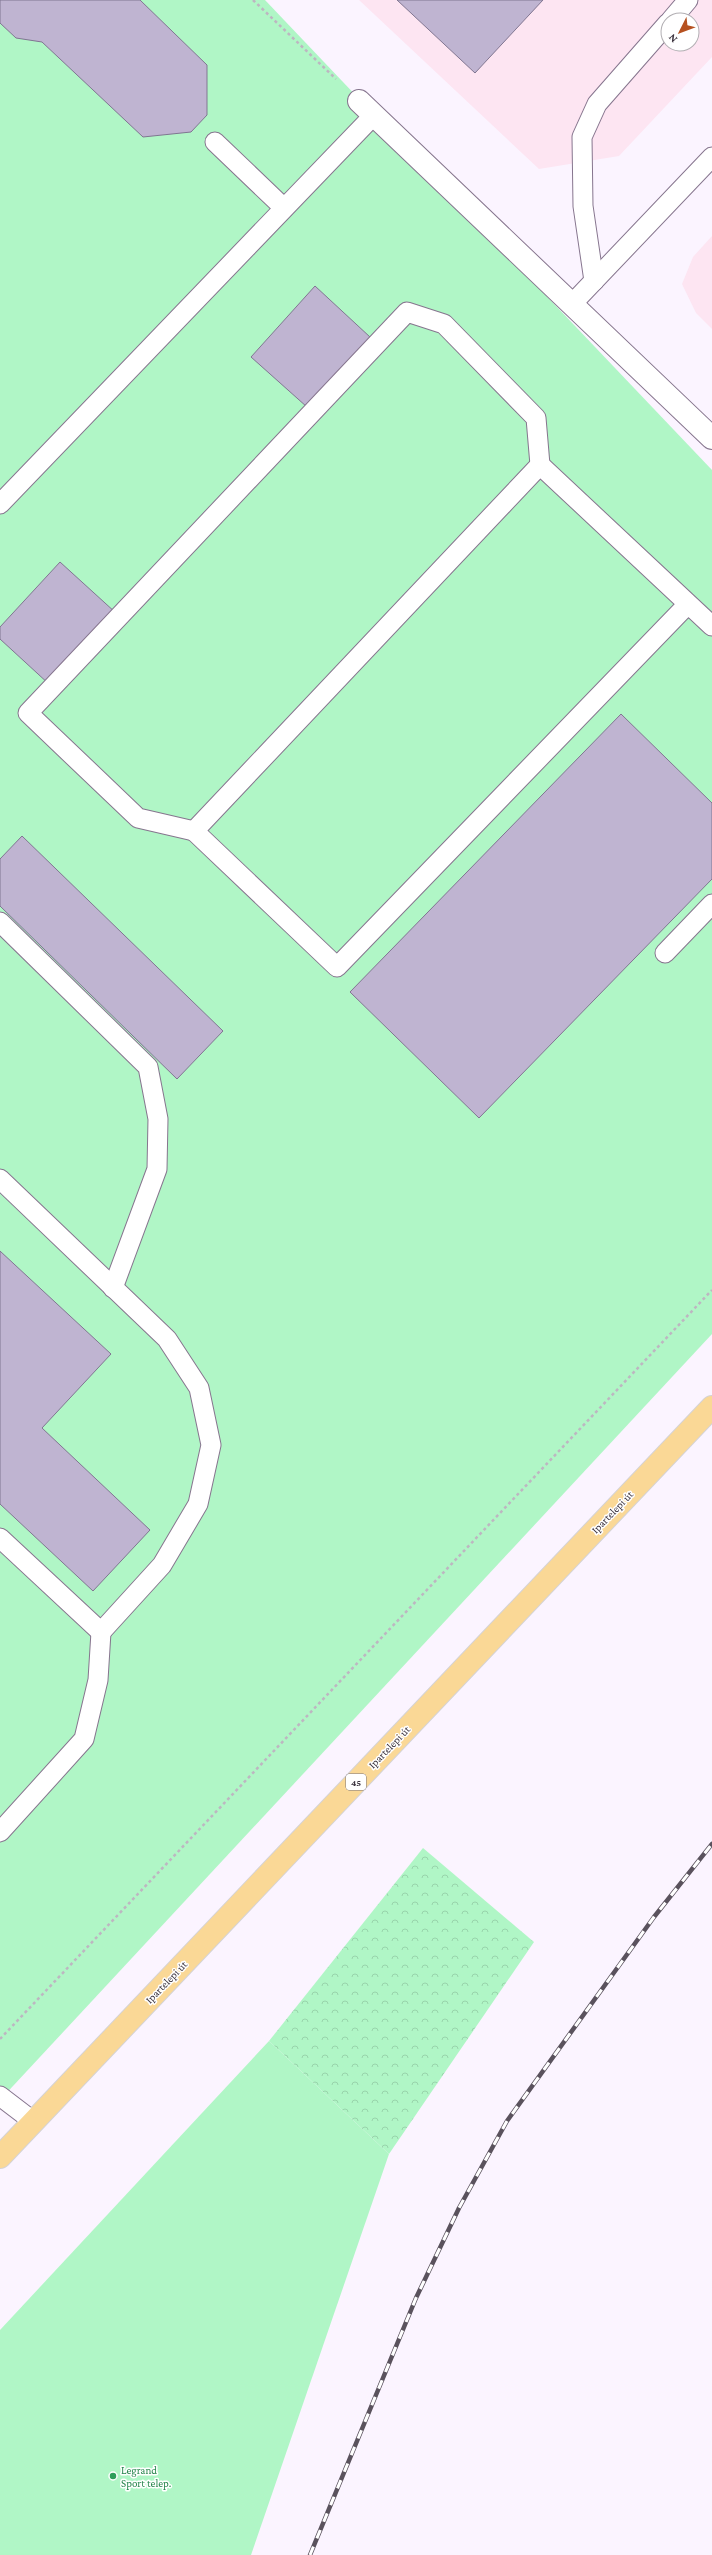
<svg xmlns="http://www.w3.org/2000/svg" width="712" height="2555" viewBox="0 0 712 2555" font-family="'Crimson Pro',serif">
  <defs>
    <pattern id="forest-crowns" width="20" height="18" patternUnits="userSpaceOnUse"><rect width="20" height="18" fill="#b0f6c6"/><path d="M2 6a3 3 0 1 1 6 0M12 15a3 3 0 1 1 6 0" fill="none" stroke="#98d4ab"/></pattern>
  </defs>
  <rect width="100%" height="100%" fill="#fbf4ff"/>
  <g fill="#fde5f2" fill-rule="evenodd">
    <path d="M359 0H712V57L619 156 539 169ZM668 20H692V44H668Z"/>
    <path d="M712 236V329L696 313 682 284 693 257Z"/>
  </g>
  <g fill="#b0f6c6">
    <path d="M0 0H265L712 470V1334L0 2100Z"/>
    <path d="M269 2041 389 2154 251 2555H0V2330Z"/>
  </g>
  <path fill="url(#forest-crowns)" d="M423 1848 534 1942 389 2154 269 2041Z"/>
  <g fill="#bfb4d1" stroke="#807691">
    <path d="M0 0H140L207 65V115L191 132 143 137 42 42 16 38 0 23Z"/>
    <path d="M397 0H543L475 73Z"/>
    <path d="M315 286 370 337 307 407 251 357Z"/>
    <path d="M60 562 116 613 50 685 0 639V627Z"/>
    <path d="M621 714 712 803V879L479 1118 350 992Z"/>
    <path d="M22 836 223 1031 177 1079 0 906V859Z"/>
    <path d="M0 1251 111 1354 42 1428 150 1530 93 1591 0 1504Z"/>
  </g>
  <g fill="none" stroke-linecap="round" stroke-linejoin="round">
    <g stroke="#86758e" stroke-width="21">
      <g id="lane">
        <path d="M671 20 688 0"/>
        <path d="M215 142 284 208"/>
        <path d="M594 281 583 206 582 137 597 104 668 23"/>
        <path d="M572 304 712 157"/>
        <path d="M0 504 374 115"/>
        <path d="M688 604 337 967 194 831 540 465 712 626"/>
        <path d="M194 831 138 818 28 713 407 312 444 324 536 418 540 465"/>
        <path d="M0 922 148 1067 158 1119 157 1169 113 1288"/>
        <path d="M665 953 712 904"/>
        <path d="M0 1179 167 1339 199 1388 211 1445 198 1504 162 1565 101 1632 0 1538"/>
        <path d="M0 1832 84 1739 98 1680 101 1632"/>
        <path d="M0 2096 34 2122"/>
      </g>
    </g>
    <g stroke="#86758e" stroke-width="24">
      <path id="street" d="M359 101 712 438"/>
    </g>
    <g stroke="#d5d3d5" stroke-width="24">
      <path id="primary" d="M0 2157 712 1407"/>
    </g>
    <g stroke="#bdb6c1" stroke-width="2.5" stroke-dasharray="3 3" stroke-linecap="butt">
      <path d="M253 0 336 79"/>
      <path d="M0 2039 712 1290"/>
    </g>
    <use href="#lane" stroke="#fff" stroke-width="19"/>
    <use href="#street" stroke="#fff" stroke-width="22"/>
    <use href="#primary" stroke="#fad896" stroke-width="22"/>
    <g stroke="#5a525d" stroke-width="4.5">
      <path id="rail" d="M310 2555 416 2298 459 2208 507 2121 654 1917 712 1844"/>
    </g>
    <use href="#rail" stroke="#fff" stroke-width="3" stroke-dasharray="9" stroke-linecap="butt"/>
  </g>
  <circle fill="#2e9e5b" stroke="#fff" stroke-width="1.5" cx="113" cy="2476" r="4"/>
  <g text-anchor="middle" dominant-baseline="central" stroke-width="3" stroke-linejoin="round" paint-order="stroke">
    <rect fill="#fff" stroke="#78727a" stroke-width="1" x="346" y="1774" width="20" height="16" rx="3"/>
    <g font-size="10" font-weight="bold" fill="#3e3641">
      <text x="356" y="1782">45</text>
    </g>
    <g font-size="11" fill="#3e3641" stroke="#fff">
      <text transform="translate(612 1512) rotate(-46)">Ipartelepi út</text>
      <text transform="translate(389 1747) rotate(-46)">Ipartelepi út</text>
      <text transform="translate(166 1982) rotate(-46)">Ipartelepi út</text>
    </g>
    <g font-size="11" fill="#27864d" stroke="#fff" text-anchor="start">
      <text x="121" y="2470">Legrand<tspan x="121" dy="13">Sport telep.</tspan></text>
    </g>
  </g>
  <g transform="translate(680 32) rotate(228)"><circle r="19" fill="#ffffff" stroke="#b2afb3"/>
  <path d="M0-3L7 15L0 10L-7 15Z" fill="#b65120"/>
  <text y="-6" font-size="11" font-weight="bold" text-anchor="middle" fill="#3e3641">N</text>
  </g>
</svg>
